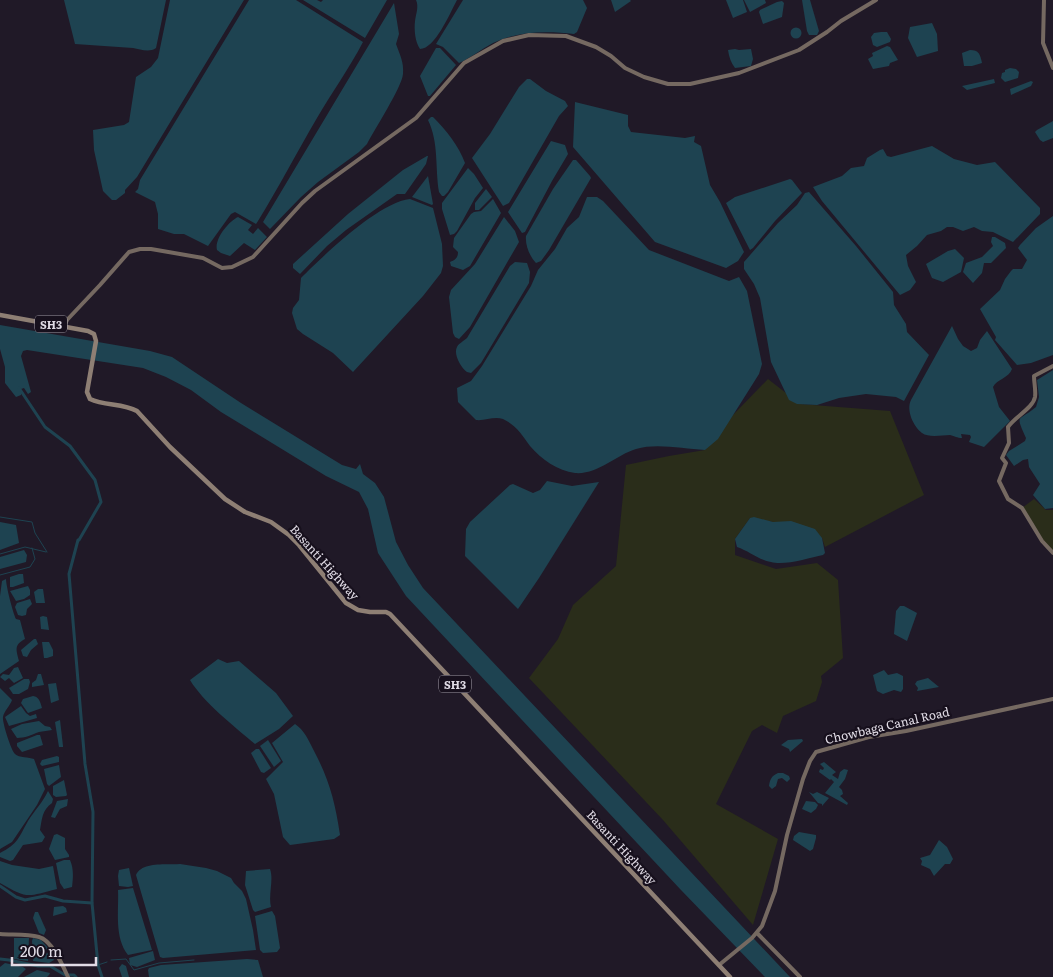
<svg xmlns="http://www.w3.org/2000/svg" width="1053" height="977" viewBox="0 0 1053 977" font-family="Literata,serif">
  <rect width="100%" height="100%" fill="#201927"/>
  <g fill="#2a2d1a">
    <path d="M768 379 800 404 890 411 924 495 825 547 822 538 773 522 750 518 735 539V555L776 569 817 563 838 580 843 658 821 676 822 682 816 701 783 716 777 733 762 725 752 731 716 804 778 839 753 925 663 820 529 678 558 639 573 605 616 566 626 465 669 456 705 450 733 415Z"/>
    <path d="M1034 499 1046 510H1053V553L1045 545 1022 508Z"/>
  </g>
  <g fill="#1e4351">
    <path d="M64 0H166L156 48C149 53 140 49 133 48L75 44Z"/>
    <path d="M170 0H244L137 177 125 190V193L116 200H112L103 191 94 150 93 130 124 125 129 122 136 77 151 67 158 58Z"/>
    <path d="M249 0H296L363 42C349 69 332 92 317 118 297 152 279 187 258 221L256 224 235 212 231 214 208 246 184 234H174L158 229V214L155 202 135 192 138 189 140 180Z"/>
    <path d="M303 0H317L321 2 323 0H387L365 38Z"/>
    <path d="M416 0H457C450 13 435 49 420 49 415 42 414 29 415 21 416 13 419 7 416 0Z"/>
    <path d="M463 0H583L587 8 577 32 574 34C547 31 518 31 493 43 481 49 471 58 459 63L443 47 436 44Z"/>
    <path d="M611 0H630L631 1 615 12Z"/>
    <path d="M726 0H743L747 12 733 18Z"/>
    <path d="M744 0H765L766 3 750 12Z"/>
    <path d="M802 0H810L819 31 817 35H809L807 31Z"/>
    <path d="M782 1 784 3 782 17 763 24 759 12 760 10 777 2Z"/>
    <path d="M394 3 399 34 396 44C400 55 404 62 403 74 402 87 374 130 367 144L359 152 318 182 301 197 270 229 263 222Z"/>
    <path d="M932 23 937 34 938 51 917 57 908 38 910 27Z"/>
    <circle cx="796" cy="33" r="5.5"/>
    <path d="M881 32H887L891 39 890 42 877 47 873 45 871 37 874 33Z"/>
    <path d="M887 46 890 47 898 60 890 63 889 66 873 69 868 59 873 56 872 53Z"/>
    <path d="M436 48H440L456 65 430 96H428L420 76Z"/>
    <path d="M735 49 739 50 751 49 753 59 751 66 735 68C731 63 729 57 728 50Z"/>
    <path d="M970 50C979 50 980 54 982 63L972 66H964L962 53Z"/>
    <path d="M1010 68 1016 69 1019 72 1018 78 1005 82 1001 78 1002 73 1005 72V70Z"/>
    <path d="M527 79H530L546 91 565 101 568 106 559 116 509 203 503 206 472 158 490 134 519 87Z"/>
    <path d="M994 79 995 83 967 90 962 86Z"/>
    <path d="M1031 81 1033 82 1031 86 1011 95 1010 89Z"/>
    <path d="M575 102 628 115V126L631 132 685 138 695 136 694 142 701 146 710 185 720 202 744 252 738 261 726 268 655 242 573 147Z"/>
    <path d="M431 117H433C446 130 459 146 465 163L448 192 444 196H442L439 192C435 167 439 143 428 120Z"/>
    <path d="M1053 121V138L1043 142 1040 140 1035 132 1037 130Z"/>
    <path d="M551 141 565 145 568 154 552 181 525 232 522 233 508 212Z"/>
    <path d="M932 146 954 159 977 165 995 162 1040 208V214L1013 242 993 232 982 231 974 227 963 231 953 227H947L941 231 927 235 917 246 906 255 908 266 916 282 910 290 900 295 822 201 813 187 842 176 851 168 864 166 867 158 880 150 883 149 887 156 891 157Z"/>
    <path d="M427 156H428L426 164 405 194H397L346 230 327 246 300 274 293 268V264L348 214 403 170Z"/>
    <path d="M573 160H576L590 176 591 178 549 250 541 261 536 263C530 257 525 245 526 236L553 189Z"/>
    <path d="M468 168 474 174 483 188 475 198 457 231 454 234 450 235 442 209V203Z"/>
    <path d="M428 176 433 204 432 205 412 197Z"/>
    <path d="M790 179 792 180 802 193 775 221 753 248 750 250 726 203 735 197Z"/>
    <path d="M486 189 492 197 479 210H475V203Z"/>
    <path d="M809 192 856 246 893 292 894 305 906 324 907 332 929 355 904 401 896 397 866 394 839 398 817 405 797 404 789 400 771 362 760 298 754 284 744 269V262L778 223 797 205 805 193Z"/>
    <path d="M587 197H597L603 201 649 250 729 281 739 277 747 291 762 364 759 374 718 439 705 450C683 449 657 443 636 449 616 455 597 475 575 473 558 471 541 459 530 446 522 435 516 425 503 419 494 416 485 421 476 420L458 402 457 388 471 381 482 366 531 286 538 270 555 249 567 228 579 217Z"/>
    <path d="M410 199 433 208 442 244 443 266 441 273 423 296 353 372 333 353 303 334 297 329 292 313 293 308 299 300 301 278C324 255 379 202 410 199Z"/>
    <path d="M493 199 501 213 470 266 463 270 451 266 450 262C455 260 458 258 458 252L453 247 454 238 471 214 474 212 481 211Z"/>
    <path d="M1053 216V355L1031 363 1017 365 995 340 996 337 980 309 1000 290 1005 279 1011 271 1013 269H1022L1027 260 1018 248 1020 245 1036 228Z"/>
    <path d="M238 217 252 225 248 230 253 234 258 228 267 237 255 250 244 243 230 256 221 253 217 250C214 239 229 221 238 217Z"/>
    <path d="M504 217 515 231 519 242 470 327 459 339 455 337 453 333 449 297 451 290 475 264Z"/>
    <path d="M992 237H995L1005 243 1006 248 991 263H984L982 273 973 283 963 272 966 263 982 257 993 246 991 242Z"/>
    <path d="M955 249 964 258 961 272 943 282 932 278 926 264 948 251Z"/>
    <path d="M515 262 527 263 530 272 529 283 481 363 471 373 467 372C461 368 453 354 457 347 459 343 464 341 467 338L510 266Z"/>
    <path d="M0 325 150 351 172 357 241 403 342 465 356 469 360 464 363 474 375 483 384 497 396 542 408 565 423 588 790 977H765L681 890 406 596 378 553 368 509 359 492 326 476 221 412 191 390 166 377 143 368 27 350 23 351 21 356 31 392 28 394 24 388 21 389V395L16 397 5 383V367L0 349Z"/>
    <path d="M952 326 958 339 963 346 971 351 977 348 980 340 987 331 1012 369C1009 378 997 379 993 387L999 407 1010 421 984 447 969 442 971 437 970 435 961 434 962 438C957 438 955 436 950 435 942 435 929 438 922 433 913 426 906 410 911 400Z"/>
    <path d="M1053 370V508L1045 509 1033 495 1040 484 1029 467 1028 459 1023 460 1014 466 1006 455 1009 451 1025 441 1026 438C1015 413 1018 422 1036 407L1039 397 1037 380Z"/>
    <path d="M547 481 572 486 599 482 539 578 518 609 465 556 466 529 470 522 510 485 513 484 533 493 540 490Z"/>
    <path d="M754 517 773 522 791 521 815 529 822 538 825 553 823 555C809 558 784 566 771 562 759 560 749 551 737 547L735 539 750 518Z"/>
    <path d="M0 522 16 525 19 543 0 550Z"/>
    <path d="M24 550 27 555 26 562 0 569V557Z"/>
    <path d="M19 574H23L24 583 13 587H10V577Z"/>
    <path d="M6 579C6 586 13 613 16 619L20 620 25 639C14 645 16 649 19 661L0 674V596L2 581Z"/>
    <path d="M28 586 30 590V595L24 599 16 601 10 591Z"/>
    <path d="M38 589H43L45 603H36L34 592Z"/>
    <path d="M30 599 32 604 27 609 26 615 22 616 18 615 15 607 17 603Z"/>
    <path d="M900 606H904L917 613 907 641 894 634 896 611Z"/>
    <path d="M43 616 47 617 49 630 41 629 40 617Z"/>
    <path d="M34 639H36L38 644 31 650 27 657 23 656 21 650Z"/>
    <path d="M42 642H49L53 650V656L47 658H44Z"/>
    <path d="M218 659 227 663 239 661 276 693 293 716 279 729 255 744C235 727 203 702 190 680Z"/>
    <path d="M18 667 23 678 14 683 9 678 5 681 0 677 3 674 9 675 14 668Z"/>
    <path d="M884 670 888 675 897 673 903 676V689L901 692 894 690 883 694 877 691 873 675Z"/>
    <path d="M38 674H41L44 685 32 687V683L36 680Z"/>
    <path d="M928 678 939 687 917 691 918 688 915 684 917 681Z"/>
    <path d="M24 679H29L30 682 28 689 19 694H13L9 688Z"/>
    <path d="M56 683 59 700 51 703 48 684Z"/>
    <path d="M0 688 12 700C10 706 4 711 3 717 2 722 11 750 15 754 19 758 29 757 34 759L45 789 37 805 12 842 0 849Z"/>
    <path d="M33 696C39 697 40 701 42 708L28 713 21 703 23 699Z"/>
    <path d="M21 706 26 713 30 716 36 714 37 718 9 726 5 717Z"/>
    <path d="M60 720 63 746V747H59L55 722Z"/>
    <path d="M39 721 45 726 50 727 52 730C48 731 43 731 39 732 31 735 25 738 17 738L11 729 22 724Z"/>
    <path d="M295 724C304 730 308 739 313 749 329 779 335 801 340 835L334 839 290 845 283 837 274 794 266 779 283 762 272 743Z"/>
    <path d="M37 735H40L43 745 22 752 17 746V743Z"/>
    <path d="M802 739 803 741 790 752 789 749 781 745 788 740Z"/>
    <path d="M268 740 281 761 274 767 260 746Z"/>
    <path d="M256 749H259L271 768 264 773 261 772 251 753Z"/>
    <path d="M57 756 59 757V762L42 766 40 764 42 760Z"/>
    <path d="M824 762 836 772 832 775 838 779 840 772 844 769 848 770 845 779 839 787 842 790 843 794 840 796 848 803 847 805 825 793 834 782 831 779 830 780 819 772 820 769 823 770 824 768 820 764Z"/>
    <path d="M59 765 61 777 49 786 47 784 44 769Z"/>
    <path d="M778 773H783L789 776 790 779 787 782 782 778 778 779 776 786 772 789 769 786C770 780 771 776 778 773Z"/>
    <path d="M64 780 67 795 66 796 56 797 53 795V786Z"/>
    <path d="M48 791 53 799 52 803C42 810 42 819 40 830L45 837 42 842 23 845 13 860 10 861 0 857V853C18 844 19 837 28 821 35 810 43 802 48 791Z"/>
    <path d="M809 792 813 794 817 792 829 798 822 806V804L818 803Z"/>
    <path d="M68 799 67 806 60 809 55 818 51 817 57 801Z"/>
    <path d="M806 801 815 802 818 805 816 809 811 813 802 809Z"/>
    <path d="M799 832 816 835V838L813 849 810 851 793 840 794 836Z"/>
    <path d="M57 834 65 838V849L69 855V857L55 860 49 849 54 835Z"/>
    <path d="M939 840 947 847 953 859 950 864H945L934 876 930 869 921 865 922 861 920 858 930 855Z"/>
    <path d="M64 860H70C74 869 73 878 72 887L64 889 60 883 56 863Z"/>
    <path d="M0 861 12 865 39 869 53 866 57 889C26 897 28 899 0 883Z"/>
    <path d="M180 864 206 868 217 871 231 878 234 883 242 891 246 899 253 930 256 950 163 958 160 957 136 875C142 861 167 865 180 864Z"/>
    <path d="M129 868 133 886 128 887 119 886 118 876 119 870Z"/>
    <path d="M270 869C274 880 268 895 271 907L255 912 253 910 245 885 246 871Z"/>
    <path d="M133 888 152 950 128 955C114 937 119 911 118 890Z"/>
    <path d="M63 906 66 908 67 912 53 916 54 907Z"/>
    <path d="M272 911 275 916 280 948 277 952 263 953 260 950 255 916Z"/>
    <path d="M35 912H38L46 930 44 935 39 933 33 918Z"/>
    <path d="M14 938H29L28 961 14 959Z"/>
    <path d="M33 938 41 940 49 949 33 953 32 941Z"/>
    <path d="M153 951 155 960 137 967 130 965 129 958Z"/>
    <path d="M49 953H51L54 960 49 963 33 961 34 956Z"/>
    <path d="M247 959 258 960 263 977H149L148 970 149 968 161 965Z"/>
    <path d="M5 963 23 967 26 969 18 977H0V967Z"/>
    <path d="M122 964 126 966 129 977H122L119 968Z"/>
    <path d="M37 970 50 973 49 975 47 977H24Z"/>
  </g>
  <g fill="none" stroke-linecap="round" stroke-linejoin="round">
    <g stroke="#1e4351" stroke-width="1">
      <path d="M0 517 32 522 35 533 47 552"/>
      <path d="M0 554 25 547 46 552"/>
      <path d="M0 575 30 567 35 559 32 548"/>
      <path d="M111 960 126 959 134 970 159 963 194 960"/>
      <path d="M98 965 107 962"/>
    </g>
    <g stroke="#1e4351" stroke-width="3">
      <path d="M19 388 45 427 70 446 95 480 101 502 79 540"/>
      <path d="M78 540 69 574 85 764 93 812 92 903 98 965 102 977"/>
      <path d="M0 886 16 897 25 900 45 896 63 901 92 903"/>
      <path d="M0 959 9 960 38 966H50L65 975"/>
      <path d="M68 975H74L76 977"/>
    </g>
    <g stroke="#756961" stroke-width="4">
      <path d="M1044 0 1043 43 1053 68"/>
      <path d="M64 327 67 320 100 285 129 252 140 249H151L203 258 222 268 232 267 253 257 302 203 315 191 416 118 464 63 503 41 529 35 566 36 596 47 611 56 625 68 644 77 668 84H690L739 73 799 50 827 32 841 21 876 0"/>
      <path d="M1053 366 1034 376C1034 383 1036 390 1035 397 1033 408 1016 416 1008 427L1009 443 1002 458 1006 463 999 481 1008 499 1022 508 1042 541 1053 553"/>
      <path d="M757 933 800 977"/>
      <path d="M0 934C12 935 27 934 39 937 52 940 63 966 68 977"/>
      <path d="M719 965 752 938 762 926 775 891 787 835 803 779 810 761 816 752 869 737 906 731 1053 699"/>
    </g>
    <path stroke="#8e7f74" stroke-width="4.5" d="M0 315 88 331 94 334 96 341 87 392 90 399C105 406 123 403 137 411L170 447 225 499 245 512 271 522 289 535 299 545 346 603 358 610 370 612H386L390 614 730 977"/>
  </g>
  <g text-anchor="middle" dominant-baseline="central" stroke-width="4.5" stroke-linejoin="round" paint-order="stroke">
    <g fill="#17101d" stroke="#a49faa" stroke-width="1">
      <rect x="35" y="315.5" width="32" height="17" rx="4"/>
      <rect x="439" y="675.5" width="32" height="17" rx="4"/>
    </g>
    <g font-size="11" font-weight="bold" fill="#e1dce6">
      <text x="51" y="324">SH3</text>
      <text x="455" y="684">SH3</text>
    </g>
    <g font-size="12" fill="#e1dce6" stroke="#17101d">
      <text transform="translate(325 562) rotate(48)">Basanti Highway</text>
      <text transform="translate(887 725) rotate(-13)">Chowbaga Canal Road</text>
      <text transform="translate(622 847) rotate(47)">Basanti Highway</text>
    </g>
  </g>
  <path d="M12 957v8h84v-8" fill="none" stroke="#e1dce6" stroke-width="2.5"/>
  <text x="20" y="957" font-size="15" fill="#e1dce6" stroke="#17101d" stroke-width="4" paint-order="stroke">200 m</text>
</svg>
